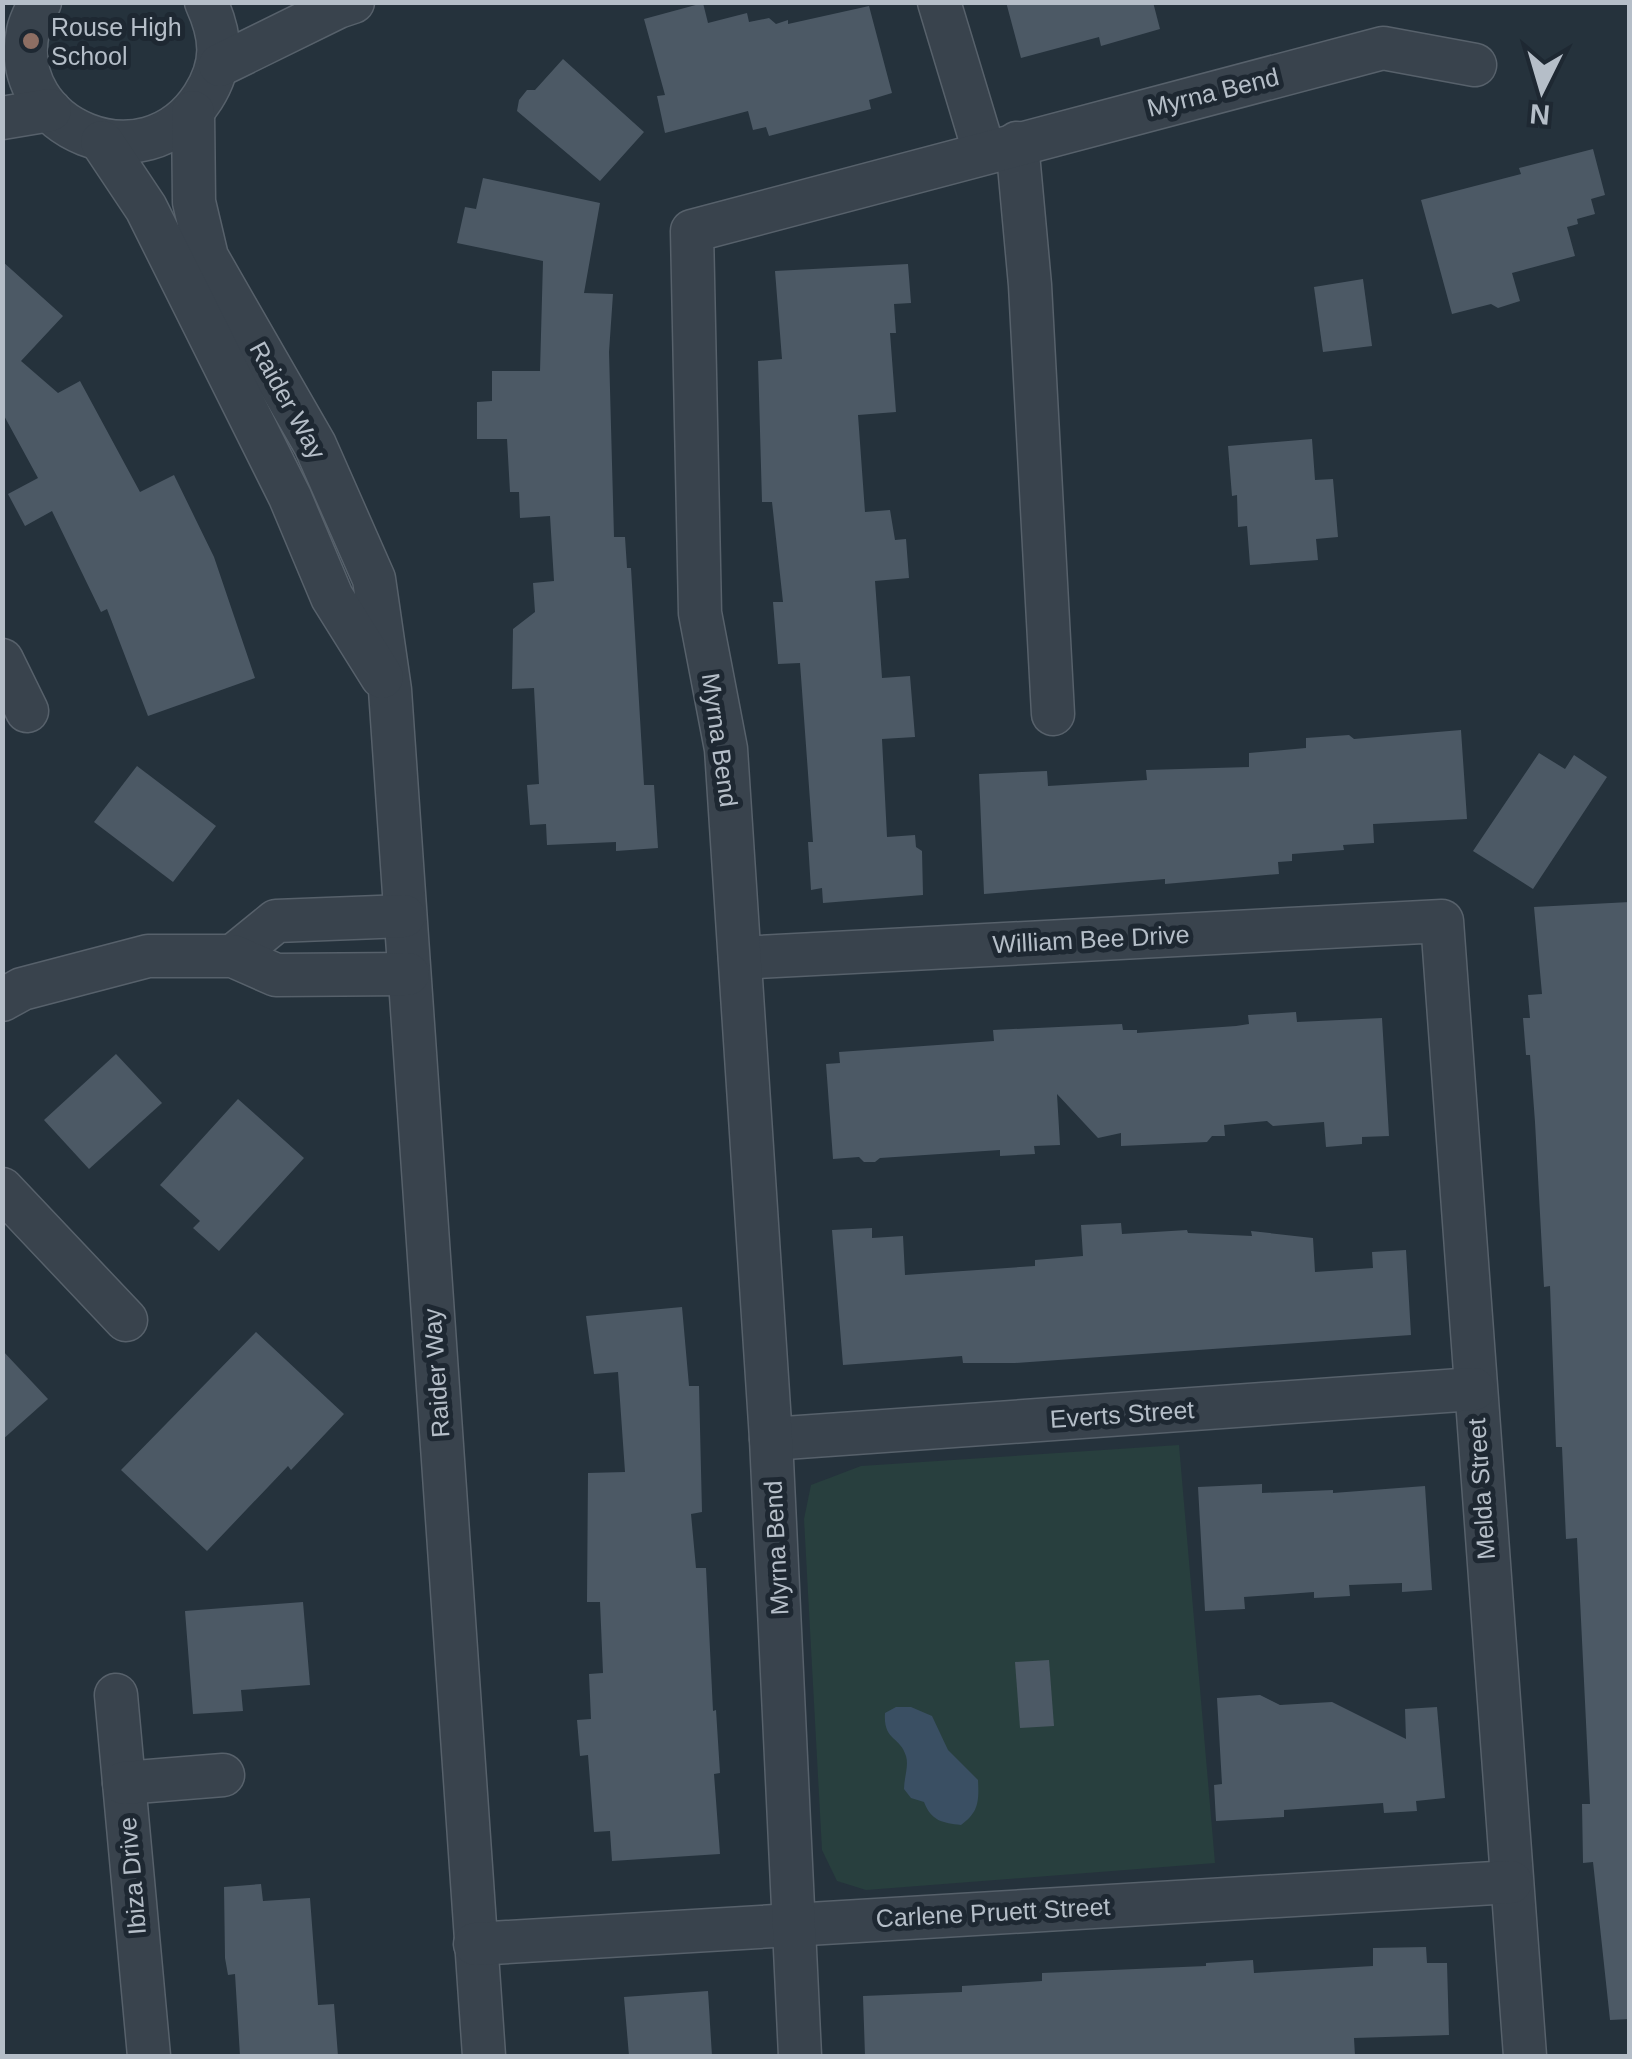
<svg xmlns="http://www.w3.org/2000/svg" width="1632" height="2059" viewBox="0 0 1632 2059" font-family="Arial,sans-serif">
  <rect width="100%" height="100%" fill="#25323c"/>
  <path fill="#283f3e" d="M1179 1445 1215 1863 866 1890 837 1881 822 1850 804 1519 811 1485 861 1466Z"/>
  <path fill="#3a4f63" d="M896 1707H911L932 1716 948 1750 978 1780C979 1801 979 1812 961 1825 943 1823 931 1821 924 1802L911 1798 904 1789C904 1778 909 1766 906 1756 900 1736 883 1741 885 1713Z"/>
  <g fill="#4c5965">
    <path d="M1006 2H1153L1160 29 1101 46 1099 37 1021 58Z"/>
    <path d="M703 3 708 23 747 13 749 22 769 18 776 24 788 20V24L869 6 892 93 869 100 871 109 769 136 766 127 753 130 748 111 665 133 657 96 665 95 644 19Z"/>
    <path d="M563 59 644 132 600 181 517 111 519 100 527 90H535Z"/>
    <path d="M1593 149 1605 195 1591 199 1595 214 1577 219 1578 224 1567 227 1575 256 1512 273 1520 301 1498 308 1491 304 1452 314 1421 200 1521 174 1519 168Z"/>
    <path d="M483 178 600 203 584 293 613 294 609 352 614 537H625L627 568H631L644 785H654L658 848 616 851V842L547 845 546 824 530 825 527 785 539 784 534 688 512 689 513 629 535 612 533 583 554 581 550 516 520 518 519 492H510L507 439H477V402L492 401V371H540L543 261 457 243 465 207 476 209Z"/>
    <path d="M2 261 63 316 21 361 58 393 80 381 140 492 174 475 214 557 255 678 148 716 107 609 101 612 52 511 25 526 8 494 38 478 2 412Z"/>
    <path d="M908 264 911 303 894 304 896 333H890L896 412 858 415 865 512 890 510 895 540 906 539 909 578 875 581 882 678 910 676 915 737 882 739 887 837 915 835 916 847 922 851 923 895 823 903 822 888 811 890 808 842H813L800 663 778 664 773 602H783L772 502H762L758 361 782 359 775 271Z"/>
    <path d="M1363 279 1372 346 1323 352 1314 287Z"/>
    <path d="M1312 439 1315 480 1333 479 1338 537 1316 539 1318 560 1250 565 1247 526 1238 527 1237 495 1232 496 1228 446Z"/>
    <path d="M1461 730 1467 819 1373 824 1374 843 1343 845 1344 850 1292 854V861L1278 862 1279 874 1165 884V879L984 894 979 774 1047 771 1048 786 1147 780 1146 770 1249 767V753L1306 748V738L1349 735 1354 739Z"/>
    <path d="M1539 753 1565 769 1574 755 1607 777 1533 889 1473 851Z"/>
    <path d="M137 766 216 826 173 882 94 822Z"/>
    <path d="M1630 902V2019L1610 2020 1593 1862 1583 1863 1582 1804H1590L1577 1538 1566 1539 1562 1447H1556L1550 1286 1544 1287 1535 1122 1530 1055H1526L1523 1018H1530L1528 995 1542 994 1534 907Z"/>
    <path d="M1296 1012 1297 1022 1382 1018 1389 1136 1362 1137V1144L1326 1147 1324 1122 1273 1126 1267 1121 1224 1125 1225 1136H1212L1207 1142 1121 1146V1133L1098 1138 1057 1094 1060 1145 1034 1146 1035 1154 1000 1156V1150L880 1158 875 1162H864L859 1157 833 1159 826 1064 840 1063 839 1052 994 1041 993 1030 1122 1024 1123 1030H1137V1033L1236 1026 1249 1024 1248 1015Z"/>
    <path d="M116 1054 162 1103 89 1169 44 1120Z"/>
    <path d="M238 1099 304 1158 219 1251 193 1228 200 1221 160 1185Z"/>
    <path d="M1121 1223 1122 1234 1187 1230 1188 1233 1252 1236 1251 1231 1313 1238 1315 1272 1373 1268 1372 1252 1406 1250 1411 1335 1015 1363H963L962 1356 843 1365 832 1230 872 1228V1238L903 1236 905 1275 1035 1266V1260L1083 1256 1081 1225Z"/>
    <path d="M682 1307 689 1386H699L702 1512 691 1514 696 1568H706L713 1711 716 1710 720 1773 714 1774 720 1854 612 1861 610 1831 594 1832 588 1755 580 1756 577 1720 591 1719 589 1674 603 1673 600 1602H587L588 1473 625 1472 618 1372 594 1374 586 1316Z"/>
    <path d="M256 1332 344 1414 291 1470 288 1466 207 1551 121 1470Z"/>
    <path d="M2 1350 48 1399 2 1440Z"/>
    <path d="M1262 1484V1493L1333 1490V1493L1425 1486 1432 1590 1402 1592V1583L1349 1585 1350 1596 1314 1598V1592L1244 1597 1245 1609 1205 1611 1198 1487Z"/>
    <path d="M303 1602 310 1685 241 1690 243 1711 193 1714 185 1611Z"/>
    <path d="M1049 1660 1054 1726 1020 1728 1015 1662Z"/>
    <path d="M1260 1695 1280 1705 1332 1702 1406 1739 1405 1709 1437 1707 1445 1798 1416 1801 1417 1811 1384 1813 1383 1803 1284 1810V1817L1216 1821 1214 1785 1222 1784 1217 1698Z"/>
    <path d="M261 1884 263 1901 310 1898 318 2005 334 2004 338 2056H240L235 1974 228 1975 225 1958 224 1887Z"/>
    <path d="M1426 1947 1427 1963H1447L1449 2035 1354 2038 1355 2056H865L863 1996 962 1992V1986L1042 1981V1973L1206 1966V1963L1253 1960 1254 1973 1373 1966V1948Z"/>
    <path d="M708 1991 712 2056H629L624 1997Z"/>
  </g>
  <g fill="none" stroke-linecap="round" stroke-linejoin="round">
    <g stroke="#57616b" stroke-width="45">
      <g id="minor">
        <path d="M40 2C36 11 30 21 28 31 7 129 145 187 203 97 224 64 222 37 206 2"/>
        <path d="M939 2 984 151"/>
        <path d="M220 65 338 7 353 2"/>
        <path d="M193 112 194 202 207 257 315 445 374 579 390 690 484 2056"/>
        <path d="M2 118 50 110"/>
        <path d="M102 142 146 208 290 497 332 597 382 677"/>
        <path d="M1017 143 1030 285 1053 714"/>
        <path d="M2 660 27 711"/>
        <path d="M233 956 276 921 404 916"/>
        <path d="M740 958 1442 921 1525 2056"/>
        <path d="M2 1000 22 989 148 956H233L276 975 408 974"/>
        <path d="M2 1189 126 1320"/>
        <path d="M771 1439 1474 1389"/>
        <path d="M116 1695 149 2056"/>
        <path d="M124 1783 223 1775"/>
        <path d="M475 1944 1511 1882"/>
        <path d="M800 2056 771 1439 726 749 700 613 692 231 1383 48 1475 65"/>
      </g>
    </g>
    <use href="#minor" stroke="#39434d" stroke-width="42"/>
  </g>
  <circle fill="#8d6e63" stroke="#1e2832" stroke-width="4" cx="31" cy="41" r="10"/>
  <g text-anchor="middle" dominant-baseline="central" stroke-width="10" stroke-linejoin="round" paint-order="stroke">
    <g font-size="25" fill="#b5bec8" stroke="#1e2832" text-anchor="start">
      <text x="51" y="27">Rouse High<tspan x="51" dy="29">School</tspan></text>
    </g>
    <g font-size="25" fill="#b5bec8" stroke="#1e2832">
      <text transform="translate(1213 92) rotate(-14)">Myrna Bend</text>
      <text transform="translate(288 400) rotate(61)">Raider Way</text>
      <text transform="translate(720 740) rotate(82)">Myrna Bend</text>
      <text transform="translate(1091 939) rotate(-3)">William Bee Drive</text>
      <text transform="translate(436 1373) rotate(-94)">Raider Way</text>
      <text transform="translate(1122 1414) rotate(-4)">Everts Street</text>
      <text transform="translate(1481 1489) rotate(-94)">Melda Street</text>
      <text transform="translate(776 1548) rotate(-93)">Myrna Bend</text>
      <text transform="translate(132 1876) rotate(-95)">Ibiza Drive</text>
      <text transform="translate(993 1912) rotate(-3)">Carlene Pruett Street</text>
    </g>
  </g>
  <rect width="1632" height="2059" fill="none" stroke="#b5bec8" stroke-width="10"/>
  <g transform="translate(1542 90) rotate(185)" stroke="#1e2832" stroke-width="8" paint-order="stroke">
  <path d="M0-8L18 38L0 25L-18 38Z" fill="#b5bec8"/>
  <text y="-15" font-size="28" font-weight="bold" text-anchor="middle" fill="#b5bec8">N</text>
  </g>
</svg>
